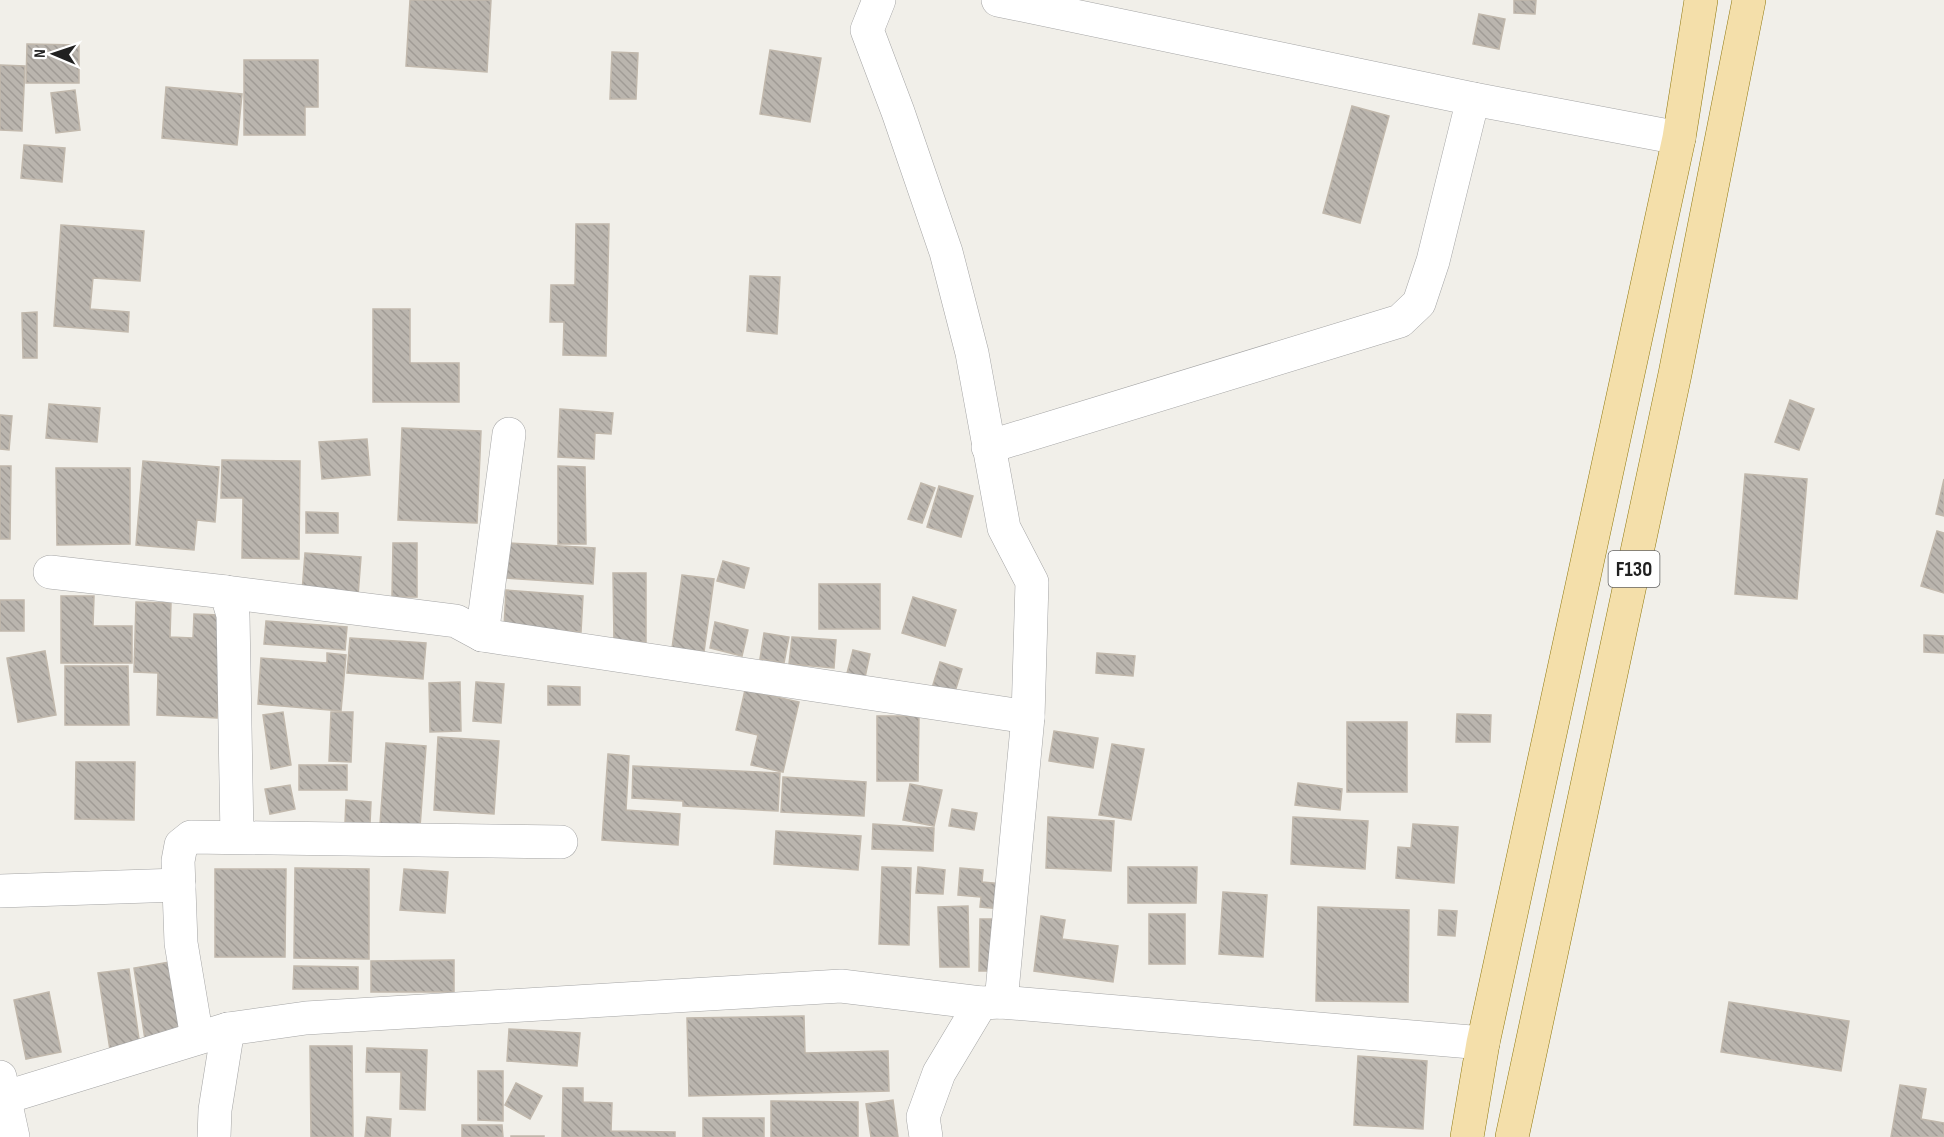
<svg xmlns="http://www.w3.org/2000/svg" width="1944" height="1137" viewBox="0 0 1944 1137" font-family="'Sofia Sans Condensed',sans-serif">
  <defs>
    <pattern id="building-back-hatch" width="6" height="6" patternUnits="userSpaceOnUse" patternTransform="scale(1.5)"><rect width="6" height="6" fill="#bab5ae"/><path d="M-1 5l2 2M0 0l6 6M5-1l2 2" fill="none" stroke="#a09b95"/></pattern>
  </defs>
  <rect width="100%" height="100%" fill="#f1efe9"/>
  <g fill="url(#building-back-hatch)" stroke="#c1b8ac" stroke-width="1.5">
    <path d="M410 0H491L487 72 406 66Z"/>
    <path d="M1514 0H1536L1535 14 1514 13Z"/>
    <path d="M1479 14 1505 19 1499 49 1473 44Z"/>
    <path d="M27 44 79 45V83H26Z"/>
    <path d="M770 50 821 58 810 122 760 114Z"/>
    <path d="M612 52 638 53 636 99H610Z"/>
    <path d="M244 60H318V107H305V135H244Z"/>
    <path d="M0 65 25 66 22 131 0 130Z"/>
    <path d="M166 87 242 94 237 145 162 138Z"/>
    <path d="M75 90 80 130 56 133 51 93Z"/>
    <path d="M1352 106 1389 116 1360 223 1323 213Z"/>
    <path d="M24 145 65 148 62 182 21 178Z"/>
    <path d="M576 224H609L606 356 563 355 564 322H550L551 285H575Z"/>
    <path d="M61 225 144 231 140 281 93 278 90 309 129 312 128 332 54 326Z"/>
    <path d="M750 276 780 277 777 334 747 331Z"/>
    <path d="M373 309H410V363H459V402H373Z"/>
    <path d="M37 312V358H23L22 313Z"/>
    <path d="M1790 400 1814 409 1799 450 1775 442Z"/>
    <path d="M49 404 100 408 97 442 46 438Z"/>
    <path d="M560 409 613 413 611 434 595 433 594 459 558 457Z"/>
    <path d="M0 415 12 416 9 450 0 449Z"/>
    <path d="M402 428 481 431 477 523 398 520Z"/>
    <path d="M367 439 370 475 322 479 319 442Z"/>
    <path d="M222 460 300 461 299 559 242 558 243 498H221Z"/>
    <path d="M143 461 219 467 215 522 197 520 194 550 136 545Z"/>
    <path d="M0 466H11L10 539H0Z"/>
    <path d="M558 466 585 467 586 544H558Z"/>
    <path d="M56 468H130V544L57 545Z"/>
    <path d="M1745 474 1807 479 1797 599 1735 594Z"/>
    <path d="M1944 479V516L1936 514Z"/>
    <path d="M921 483 935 488 922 523 908 519Z"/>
    <path d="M939 486 973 496 961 537 927 527Z"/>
    <path d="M306 512 338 513V533H306Z"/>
    <path d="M1937 531 1944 533V593L1921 586Z"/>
    <path d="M393 543H417V597H392Z"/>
    <path d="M509 543 595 548 593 584 506 578Z"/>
    <path d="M305 553 361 557 358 596 302 592Z"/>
    <path d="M723 561 749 568 744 588 717 581Z"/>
    <path d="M613 573H646V642H614Z"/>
    <path d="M682 575 714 579 704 652 672 648Z"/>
    <rect x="819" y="584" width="61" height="45"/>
    <path d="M506 590 583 596 581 632 504 627Z"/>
    <path d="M61 596H94L93 626H132V663H61Z"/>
    <path d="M913 597 956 610 945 646 902 633Z"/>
    <rect x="0" y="600" width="24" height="31"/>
    <path d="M136 602 171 603 170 637 193 638 194 614 220 615 217 718 157 715 158 673 134 672Z"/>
    <path d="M266 621 347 627 345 650 264 644Z"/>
    <path d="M715 622 748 630 742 656 710 648Z"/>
    <path d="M764 633 789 637 784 663 760 659Z"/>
    <path d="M1924 635 1944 636V653L1924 652Z"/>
    <path d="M792 637 836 640 834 668 789 664Z"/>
    <path d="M350 638 426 643 423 679 347 673Z"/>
    <path d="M853 650 870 654 864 682 846 677Z"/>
    <path d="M45 651 56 715 18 722 7 658Z"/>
    <path d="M327 653 346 655 341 711 258 704 261 658 327 663Z"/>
    <path d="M1097 653 1135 656 1133 676 1096 673Z"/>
    <path d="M940 662 962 669 954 695 932 688Z"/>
    <path d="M65 666H128L129 725H65Z"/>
    <path d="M460 682 461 731 430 732 429 683Z"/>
    <path d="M476 682 504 684 501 723 473 721Z"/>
    <path d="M548 686 580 687V705H548Z"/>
    <path d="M745 690 799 702 783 772 751 765 758 735 736 730Z"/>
    <path d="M283 712 291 765 271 769 263 715Z"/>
    <path d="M331 712H353L351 762 329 761Z"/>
    <path d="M1457 714 1491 715 1490 742H1456Z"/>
    <path d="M877 716H919L918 781H877Z"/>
    <rect x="1347" y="722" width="60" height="70"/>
    <path d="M1054 731 1098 738 1093 768 1049 761Z"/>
    <path d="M438 737 499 741 494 814 434 810Z"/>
    <path d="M386 743 426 746 420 827 380 824Z"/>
    <path d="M1112 744 1144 749 1131 820 1099 815Z"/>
    <path d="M608 754 629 756 626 810 680 814 678 845 602 840Z"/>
    <path d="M76 762H135L134 820 75 819Z"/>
    <rect x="299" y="765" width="48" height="25"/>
    <path d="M633 766 780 773 778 811 683 806V801L632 798Z"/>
    <path d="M783 777 866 782 864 816 781 812Z"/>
    <path d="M1298 783 1342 789 1340 810 1295 805Z"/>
    <path d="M910 784 942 790 934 826 903 820Z"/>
    <path d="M290 785 295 809 270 814 265 789Z"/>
    <path d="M346 800 371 802 370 824 345 823Z"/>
    <path d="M952 809 977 813 974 830 949 826Z"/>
    <path d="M1048 817 1114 821 1111 871 1046 868Z"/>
    <path d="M1293 817 1368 821 1365 869 1291 864Z"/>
    <path d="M873 824 934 828 933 851 872 849Z"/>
    <path d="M1413 824 1458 827 1454 883 1396 878 1398 847 1411 848Z"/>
    <path d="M776 831 861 836 858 870 774 864Z"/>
    <path d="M882 867 911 868 909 945 879 944Z"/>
    <path d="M918 867 945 870 943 894 916 893Z"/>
    <path d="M1128 867H1197L1196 903H1128Z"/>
    <path d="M295 868 369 869V959L294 958Z"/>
    <path d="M960 868 983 870 982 882 1004 884 1002 909 980 907 981 897 958 895Z"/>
    <path d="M215 869H286L285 957H215Z"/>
    <path d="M404 869 448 872 445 913 400 910Z"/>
    <path d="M1223 892 1267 895 1263 957 1219 954Z"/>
    <path d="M968 906 969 967H940L938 907Z"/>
    <path d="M1318 907 1409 910 1408 1002 1316 1001Z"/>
    <path d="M1439 910 1457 911 1455 936 1438 935Z"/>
    <rect x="1149" y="914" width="36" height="50"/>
    <path d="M1041 916 1065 920 1062 939 1118 946 1113 982 1034 971Z"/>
    <path d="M980 919H1000L999 971H979Z"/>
    <path d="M454 960V992H371V961Z"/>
    <path d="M169 962 182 1040 146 1046 134 968Z"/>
    <path d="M294 966 358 967V989H293Z"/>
    <path d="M129 969 140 1046 110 1050 98 973Z"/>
    <path d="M49 992 61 1052 26 1059 14 1000Z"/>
    <path d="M1729 1002 1849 1021 1841 1071 1721 1052Z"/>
    <path d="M804 1016 805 1053 888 1051 889 1091 689 1096 687 1018Z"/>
    <path d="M509 1029 580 1033 577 1066 507 1061Z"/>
    <path d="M310 1046H352L353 1137H311Z"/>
    <path d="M367 1048 427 1050 425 1110 400 1109 401 1072H366Z"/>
    <path d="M1358 1056 1427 1061 1423 1129 1354 1125Z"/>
    <path d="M478 1071H503V1121L478 1120Z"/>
    <path d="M516 1083 542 1096 530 1119 505 1105Z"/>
    <path d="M1900 1085 1926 1089 1921 1119 1944 1123V1137H1891Z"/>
    <path d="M563 1088H583V1102L612 1103 611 1131 675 1132V1137H562Z"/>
    <path d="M893 1100 898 1137H871L866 1104Z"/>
    <path d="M771 1101 858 1102V1137H771Z"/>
    <path d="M367 1117 391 1119 390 1137H365Z"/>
    <rect x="703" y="1118" width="61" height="19"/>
    <path d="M462 1125H502L503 1137H462Z"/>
    <rect x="511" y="1136" width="33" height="1"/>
  </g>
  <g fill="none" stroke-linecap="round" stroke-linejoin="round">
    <g stroke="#a5a5a5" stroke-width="34">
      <g id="minor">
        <path d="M879 0 867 30 898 112 946 252 972 353 1004 528 1032 582 1028 717 1001 1002"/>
        <path d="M998 0 1473 99 1679 138"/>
        <path d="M988 447 1400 321 1419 303 1433 261 1473 99"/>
        <path d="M50 572 226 592 233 615 237 837"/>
        <path d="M226 592 456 621 482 635 1028 717"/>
        <path d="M482 635 509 434"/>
        <path d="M0 891 179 885"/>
        <path d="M197 1038 181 943 178 861 181 845 191 837 561 842"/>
        <path d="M0 1077 13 1137"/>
        <path d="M0 1099 228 1029 306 1018 841 986 981 1003 1001 1002 1483 1043"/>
        <path d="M214 1137 215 1110 228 1029"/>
        <path d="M926 1137 923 1117 939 1073 981 1003"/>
      </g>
    </g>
    <g stroke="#90780e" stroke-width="34">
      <g id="primary">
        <path d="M1467 1137 1483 1043 1679 138 1701 0"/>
        <path d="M1512 1137 1675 374 1749 0"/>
      </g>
    </g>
    <use href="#minor" stroke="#fff" stroke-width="33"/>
    <use href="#primary" stroke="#f4dfaa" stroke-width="33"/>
  </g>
  <g text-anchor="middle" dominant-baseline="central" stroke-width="4.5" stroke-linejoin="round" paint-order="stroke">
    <rect fill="#fff" stroke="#646464" stroke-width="1.5" x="1608.5" y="551" width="51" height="36" rx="4.5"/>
    <g font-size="21" font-weight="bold" fill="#212121">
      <text x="1634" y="569">F130</text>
    </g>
  </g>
  <g transform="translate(54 54) rotate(272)" stroke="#ffffff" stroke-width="4.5" paint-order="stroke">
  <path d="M0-4.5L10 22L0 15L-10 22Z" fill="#212121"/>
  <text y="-9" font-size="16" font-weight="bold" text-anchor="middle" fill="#212121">N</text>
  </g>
</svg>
